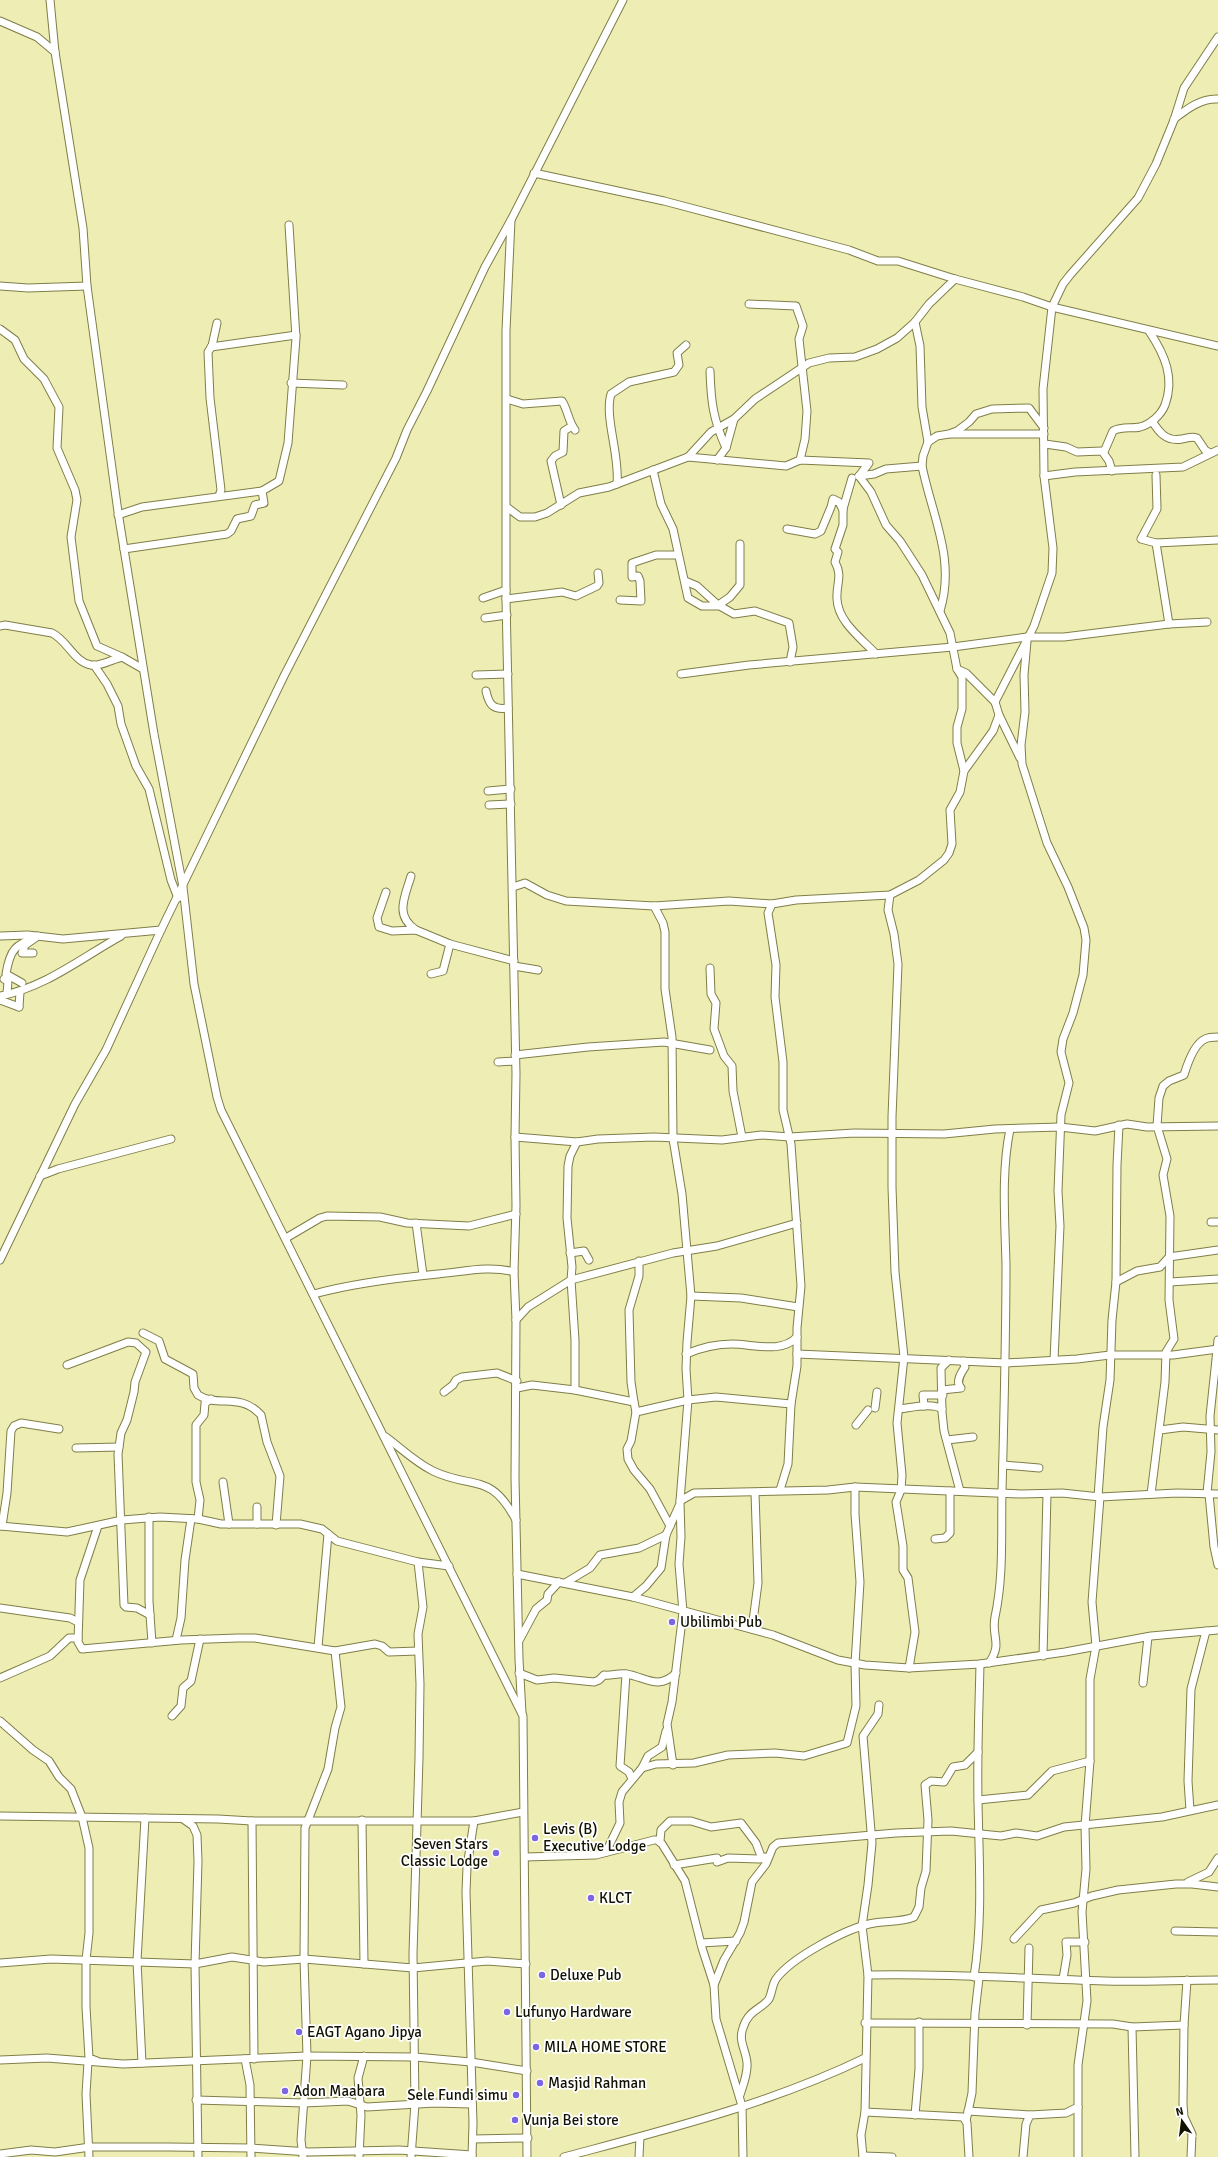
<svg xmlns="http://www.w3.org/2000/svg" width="1218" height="2157" viewBox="0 0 1218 2157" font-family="Signika,sans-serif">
  <rect width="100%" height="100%" fill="#eeeeb4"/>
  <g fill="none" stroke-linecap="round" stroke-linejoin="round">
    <g stroke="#7f7e48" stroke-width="9">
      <g id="minor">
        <path d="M50 0 55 52 83 228 87 286 118 512 154 734 183 887 194 984 217 1097 221 1110 523 1716 527 2157"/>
        <path d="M0 21 37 37 55 52"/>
        <path d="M1174 119C1187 109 1201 98 1218 99"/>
        <path d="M534 173 664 201 849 250 878 261H898L955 279 1023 297 1052 307 1218 346"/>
        <path d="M511 220 506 331V599L516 1074 515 1137 516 1206 514 1272 516 1320 515 1478 519 1659 522 1713"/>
        <path d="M0 286 28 288 87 286"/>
        <path d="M749 304 796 306 803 326 799 339 807 411 805 439 800 460"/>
        <path d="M915 322 920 346 922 407 928 442"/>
        <path d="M217 323 212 346 208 352 210 398 221 490 219 496"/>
        <path d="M0 329 15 340 24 359 44 379 59 407 57 448 75 490 77 500 71 537 79 601 97 646 122 657"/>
        <path d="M211 347 296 335"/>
        <path d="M710 371C711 402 713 419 726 448"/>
        <path d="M291 383 343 385"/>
        <path d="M507 399 523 404 562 401C568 410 568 421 575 430"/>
        <path d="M1152 421C1159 432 1166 442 1182 439 1189 438 1191 436 1197 438L1205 450 1210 453"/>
        <path d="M950 434H1044"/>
        <path d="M1045 444 1066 447 1077 452 1102 451 1109 461 1112 471"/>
        <path d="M1104 452 1113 431C1122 426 1131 429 1140 427 1151 424 1161 415 1165 405 1175 378 1165 355 1149 331"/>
        <path d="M688 457 786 466 800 460 869 463 859 476"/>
        <path d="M717 460 726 448 734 419"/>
        <path d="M653 470 661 504 673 529 688 598 702 606H717L730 597 740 585V544"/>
        <path d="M1156 475 1157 509 1141 539 1156 543 1169 624"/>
        <path d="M859 476 871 492 886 525 900 541 922 575 950 633 957 669 962 677V709L957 727V743L964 771"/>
        <path d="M859 476 874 474 886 469 922 466"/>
        <path d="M1044 476 1075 472 1183 467 1218 450"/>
        <path d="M852 478 843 509V525L835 549 838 552 835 562C843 576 836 584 837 599 838 622 861 638 876 654"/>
        <path d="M617 484C620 455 604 417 611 394L629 382 674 372 679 365 677 353 686 345"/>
        <path d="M561 505 551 461 555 456 563 452 564 431 572 426"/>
        <path d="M508 508 520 517H535L547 513 579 493 609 487 688 457 711 432 734 419 755 399 809 363 829 358 855 357 877 349 897 338 915 322 929 304 955 279"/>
        <path d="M118 515 142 507 262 491 279 481 288 443 296 338 289 225"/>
        <path d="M787 529 815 534 821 531 831 507 833 499 839 502 843 510"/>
        <path d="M1156 543 1218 540"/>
        <path d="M124 549 227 534 231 531 237 519 251 516 255 505 264 503 262 491"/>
        <path d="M685 581 697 586 718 605 734 614 755 611 789 623 793 647 790 662"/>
        <path d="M483 598 506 590"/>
        <path d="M506 599 562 592 576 596 597 586 599 583 598 573"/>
        <path d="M620 600 641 601 640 581 638 576 632 577V563L656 555H678"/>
        <path d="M940 611C956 559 932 516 922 466L923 456 928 442 937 436 949 434 957 431 969 422 976 414 992 409 1029 408 1044 428"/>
        <path d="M485 618 507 615"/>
        <path d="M0 626 5 625 52 633C67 640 74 662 91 665 100 667 113 659 122 657L143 669"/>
        <path d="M1027 641 1024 675 1025 712 1021 745 1022 764 1047 843 1068 887 1084 928 1086 940 1083 975 1073 1013 1063 1039 1061 1052 1069 1083 1061 1115 1058 1191 1060 1226 1054 1360"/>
        <path d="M94 665 107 684 118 706 121 724 136 766 149 789 171 880 178 898"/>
        <path d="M957 669 966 673 995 702"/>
        <path d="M681 674 749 665 953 647 1027 637H1064L1169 624 1207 622"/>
        <path d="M476 675 508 674"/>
        <path d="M486 691C489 705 493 710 508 708"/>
        <path d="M999 715 1020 758"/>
        <path d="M488 791 511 789"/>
        <path d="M489 805 511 804"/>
        <path d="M411 876C405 897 394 915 416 930"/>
        <path d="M513 887 525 883 547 895 566 901 654 906 729 901 772 904 796 900 890 895 919 880 944 860 949 853 952 844 950 810 960 792 964 771 993 731 999 715 995 702 1034 626 1052 573 1053 548 1044 476 1043 389 1052 307 1063 284 1070 275 1138 198 1156 164 1174 120 1184 88 1218 37"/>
        <path d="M386 892 377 918 379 927 392 931 416 930 450 944 514 961"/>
        <path d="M890 895 888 910 894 934 898 964 892 1117V1187L895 1272 904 1357 897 1423 902 1475 901 1490 896 1502 903 1546V1570L908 1578 915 1632 909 1668"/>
        <path d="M772 904 768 913 776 965 775 997 783 1062V1110L791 1144 801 1286 797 1328V1366L791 1404 788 1464 780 1490"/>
        <path d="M654 906 663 923 665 932V989L672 1037 673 1139 682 1194 691 1296 687 1342 686 1369 688 1400 680 1501 681 1537 679 1564 683 1612 672 1702 667 1724 673 1765"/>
        <path d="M0 936 28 935 63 939 161 930"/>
        <path d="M514 966 538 970"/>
        <path d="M710 968 711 994 716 1003 714 1029 724 1056 732 1066 733 1091 742 1137"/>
        <path d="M431 974 443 971 450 944"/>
        <path d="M4 979 8 981 7 994"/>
        <path d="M22 983 6 974C10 949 15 945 38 936L25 945 22 953H33"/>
        <path d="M0 996C46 987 81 958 121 936"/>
        <path d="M0 1000 19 1007"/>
        <path d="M19 1007 20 992"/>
        <path d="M515 1055 588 1047 664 1042 710 1050"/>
        <path d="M498 1062 515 1061"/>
        <path d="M515 1137 577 1142 598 1139 654 1137 722 1140 761 1135 790 1137 854 1133 944 1134 995 1129 1060 1127 1095 1131 1127 1124 1147 1127 1218 1126"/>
        <path d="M40 1176 58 1169 171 1139"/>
        <path d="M1211 1222H1218"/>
        <path d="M416 1223 423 1275"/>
        <path d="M286 1238 320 1218 327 1216 380 1217 407 1223 469 1226 516 1214"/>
        <path d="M570 1253 584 1251 589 1260"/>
        <path d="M0 1260 75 1104 106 1050 161 930 284 676 396 458 407 430 427 391 485 267 511 220 623 0"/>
        <path d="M1116 1282 1137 1271 1160 1267 1169 1257 1218 1250"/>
        <path d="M1170 1282 1218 1279"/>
        <path d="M314 1294C354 1283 396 1278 438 1274 462 1272 490 1265 514 1272"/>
        <path d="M691 1296 741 1298 798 1307"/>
        <path d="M516 1320 528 1307 571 1280 673 1253 717 1246 797 1223"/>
        <path d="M143 1333 159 1341 165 1359 193 1374 194 1388 198 1395C218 1408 240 1392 261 1415L267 1442 280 1476 276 1525"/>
        <path d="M686 1354C700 1348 717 1344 732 1344 753 1344 781 1354 797 1337"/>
        <path d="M797 1354 1006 1363 1077 1359 1110 1355H1173L1218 1349"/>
        <path d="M949 1360 941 1368 942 1412 944 1431 960 1491"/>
        <path d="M67 1365 128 1342 136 1343 146 1352 135 1382 134 1392 127 1420 121 1433 118 1454 124 1605 126 1607 137 1608 150 1615"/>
        <path d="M517 1388 532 1385 575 1390 634 1402 636 1412 631 1441 627 1449 628 1459 634 1470 650 1489 670 1526"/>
        <path d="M575 1390V1340L571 1280 572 1267 567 1218 568 1166 570 1156 577 1142"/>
        <path d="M942 1390 961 1388C955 1382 961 1373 965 1367L963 1361"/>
        <path d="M444 1392 453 1385 456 1380 462 1377 497 1373 517 1381"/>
        <path d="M634 1402 631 1382 629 1310 639 1276V1261"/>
        <path d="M924 1406 923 1395H943"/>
        <path d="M875 1408 877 1392"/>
        <path d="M899 1409C910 1408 932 1402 942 1409"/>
        <path d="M636 1412 688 1400 716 1397 791 1404"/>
        <path d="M856 1425 868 1410"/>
        <path d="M1160 1430 1183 1427 1218 1430"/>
        <path d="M386 1437C402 1449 415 1462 433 1471 473 1490 490 1471 516 1520"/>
        <path d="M947 1440 973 1437"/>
        <path d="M76 1448 119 1447"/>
        <path d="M1003 1465 1039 1468"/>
        <path d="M223 1482 229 1524"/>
        <path d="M1207 1493 1211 1452 1210 1416 1218 1340"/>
        <path d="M1151 1494 1165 1382 1166 1352 1174 1339 1169 1300 1170 1216 1163 1175 1167 1159 1157 1126 1159 1098 1163 1086 1169 1081 1184 1075C1187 1065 1194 1044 1205 1039 1209 1037 1214 1037 1218 1037"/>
        <path d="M1209 1494 1214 1547 1218 1565"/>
        <path d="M1098 1497 1103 1427 1110 1380 1112 1320 1116 1282 1117 1165 1119 1125"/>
        <path d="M680 1501 694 1493 828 1490 855 1487 1021 1494 1062 1493 1100 1497 1177 1493 1218 1494"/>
        <path d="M257 1507V1524"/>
        <path d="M149 1517V1601L152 1643"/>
        <path d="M198 1519 200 1500 196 1482V1425L204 1415 205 1403 211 1399"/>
        <path d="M0 1526 67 1532 122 1520 160 1517 198 1519 221 1524H300L322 1529 337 1541 418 1562 449 1566"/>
        <path d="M2 1526 7 1493 11 1431 14 1426 21 1423 59 1429"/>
        <path d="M98 1526 80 1580 78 1642 82 1649 181 1640 238 1638H255L335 1651 375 1644 382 1646 389 1652 418 1651"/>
        <path d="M935 1539 945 1538 950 1533V1491"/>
        <path d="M517 1574 633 1597 773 1635 838 1660 865 1665 909 1668 980 1664 1065 1652 1151 1636 1218 1630"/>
        <path d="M565 1583 590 1568 600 1555 639 1548 666 1535"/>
        <path d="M633 1597 646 1586 661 1568 666 1535 679 1506"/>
        <path d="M0 1608 70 1618 78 1622"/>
        <path d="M752 1629 758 1583 755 1493"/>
        <path d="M520 1639 536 1609 547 1600 548 1594 559 1582"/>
        <path d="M176 1640 181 1618 185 1560 191 1519"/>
        <path d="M318 1647 328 1534"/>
        <path d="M1043 1656 1047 1494"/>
        <path d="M989 1663C1003 1643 991 1637 995 1617 1004 1575 1001 1533 1002 1491 1004 1415 1006 1340 1006 1265 1005 1220 1001 1173 1010 1129"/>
        <path d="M519 1673 537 1680 554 1678 594 1682 599 1680 604 1675C611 1676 618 1673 626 1674 646 1677 658 1691 676 1673"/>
        <path d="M626 1674 620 1766 629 1772 632 1779"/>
        <path d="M0 1678 50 1656 69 1638H78"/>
        <path d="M1143 1683 1148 1637"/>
        <path d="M172 1716 181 1706 183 1688 191 1681 200 1639"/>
        <path d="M0 1721 33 1750 49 1761 59 1777 71 1789 82 1817 89 1848V1933L86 1960V2007L89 2058 97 2061"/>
        <path d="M642 1768 656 1764 694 1763 728 1755 775 1753 804 1756 847 1743 856 1706 855 1664 860 1582 855 1514V1487"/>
        <path d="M978 1800 1028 1795 1052 1771 1090 1761"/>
        <path d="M1190 1810 1188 1781 1191 1689 1206 1631"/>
        <path d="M0 1816 218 1819 252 1821H474L523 1812"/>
        <path d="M183 1819 193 1826 197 1835 198 1861 195 1964 198 2157"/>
        <path d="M362 1820 364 1964"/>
        <path d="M252 1821 254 2059"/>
        <path d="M660 1841 661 1830 670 1821H691L711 1827 741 1823 756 1843 762 1859"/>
        <path d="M606 1852 620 1823 619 1802 622 1792 642 1768 648 1756 662 1747 666 1731"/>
        <path d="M525 1857 596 1855 654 1840H657L662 1844 685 1881 702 1948 714 1985 716 2019 742 2106 743 2157"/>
        <path d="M674 1865 717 1858V1862L728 1858 759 1859 765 1857"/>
        <path d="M1188 1882 1209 1872 1218 1858"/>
        <path d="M1175 1931 1218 1932"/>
        <path d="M1014 1939 1041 1910 1074 1903 1092 1896 1118 1890 1176 1884H1192L1218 1887"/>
        <path d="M701 1943 736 1941"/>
        <path d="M0 1963 51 1959 195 1964 232 1957 264 1962 304 1959 413 1968 487 1961 526 1964"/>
        <path d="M868 1975C947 1973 1026 1979 1105 1981 1143 1982 1180 1980 1218 1980"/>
        <path d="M974 1977C983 1920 979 1859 978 1801 977 1755 979 1710 980 1664"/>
        <path d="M1063 1979 1067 1955 1066 1942H1085"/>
        <path d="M714 1985 724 1960 740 1933 744 1922 752 1882 766 1864 773 1847 778 1843 896 1833 951 1831 1001 1836 1016 1833 1037 1836 1064 1827 1162 1817 1218 1805"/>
        <path d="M865 2023 1113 2024 1132 2027 1184 2025 1187 1980"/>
        <path d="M1027 2025 1029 1948"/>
        <path d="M1184 2025 1183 2104 1184 2117 1192 2134 1191 2157"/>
        <path d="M1132 2027 1135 2157"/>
        <path d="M245 2059 250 2085 251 2157"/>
        <path d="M0 2060 47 2058 123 2064 307 2056 415 2057 471 2062 527 2071"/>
        <path d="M88 2062 86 2094 89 2157"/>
        <path d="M142 2063 137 1961 145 1818"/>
        <path d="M740 2095C743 2085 748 2074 747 2063 746 2050 738 2041 743 2028 748 2010 762 2009 769 1999 772 1993 772 1985 776 1979 791 1958 844 1930 869 1924 885 1920 899 1923 914 1917L919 1907 921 1888 926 1871 928 1820 925 1785 931 1781 944 1782 953 1767 965 1765 978 1752"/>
        <path d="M196 2100 304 2103 348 2101 367 2107 435 2103 471 2104"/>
        <path d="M968 2111 1030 2115"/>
        <path d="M865 2112 963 2117 967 2123 969 2157"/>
        <path d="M915 2115 919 2069V2022"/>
        <path d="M966 2121 972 2093 975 2013 979 1978"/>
        <path d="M473 2139 528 2138"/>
        <path d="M0 2154 31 2150 55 2152 90 2147H168L251 2148 309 2152 399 2150 472 2155"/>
        <path d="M863 2156 892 2157"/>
        <path d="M303 2157 301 2140 307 2056 304 1959 305 1828 328 1769 335 1728 341 1707 335 1651"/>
        <path d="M359 2157 361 2115 358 2078 364 2056"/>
        <path d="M411 2157 415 2104 413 1954 419 1758 420 1684 418 1634 423 1607 418 1562"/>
        <path d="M472 2157 473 2123 466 1892 467 1867 474 1821"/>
        <path d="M564 2157C665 2130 770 2104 865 2058"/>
        <path d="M639 2157 640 2137"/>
        <path d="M863 2157 861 2135 865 2112 868 1975 862 1926 868 1885 872 1843 863 1736 878 1714 879 1705"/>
        <path d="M1023 2157 1026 2124 1030 2115 1066 2113 1078 2107"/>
        <path d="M1078 2157V2065L1087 2001 1082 1912 1086 1869 1085 1826 1090 1761V1679L1096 1646 1092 1602 1100 1497"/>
      </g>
    </g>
    <use href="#minor" stroke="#fff" stroke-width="7"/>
  </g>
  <g fill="#7c65e0" stroke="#fff" stroke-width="1.5">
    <circle cx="672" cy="1622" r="4"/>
    <circle cx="535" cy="1838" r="4"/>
    <circle cx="496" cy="1853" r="4"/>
    <circle cx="591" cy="1898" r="4"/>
    <circle cx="542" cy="1975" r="4"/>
    <circle cx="507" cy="2012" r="4"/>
    <circle cx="299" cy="2032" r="4"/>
    <circle cx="536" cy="2047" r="4"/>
    <circle cx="540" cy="2083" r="4"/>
    <circle cx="285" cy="2091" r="4"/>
    <circle cx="516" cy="2095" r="4"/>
    <circle cx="515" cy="2120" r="4"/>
  </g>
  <g text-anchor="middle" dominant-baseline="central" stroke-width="3.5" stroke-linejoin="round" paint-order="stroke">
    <g font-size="15" fill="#121200" stroke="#fff" text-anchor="start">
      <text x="680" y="1622">Ubilimbi Pub</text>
      <text x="543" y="1829">Levis (B)<tspan x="543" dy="17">Executive Lodge</tspan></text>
      <text x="488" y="1844" text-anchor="end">Seven Stars<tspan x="488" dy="17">Classic Lodge</tspan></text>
      <text x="599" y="1898">KLCT</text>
      <text x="550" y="1975">Deluxe Pub</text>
      <text x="515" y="2012">Lufunyo Hardware</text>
      <text x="307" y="2032">EAGT Agano Jipya</text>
      <text x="544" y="2047">MILA HOME STORE</text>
      <text x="548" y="2083">Masjid Rahman</text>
      <text x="293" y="2091">Adon Maabara</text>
      <text x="508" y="2095" text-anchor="end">Sele Fundi simu</text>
      <text x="523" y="2120">Vunja Bei store</text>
    </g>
  </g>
  <g transform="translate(1182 2121) rotate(346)" stroke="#ffffff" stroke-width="3" paint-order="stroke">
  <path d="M0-3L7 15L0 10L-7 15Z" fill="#121200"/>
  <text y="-6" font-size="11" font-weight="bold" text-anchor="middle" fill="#121200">N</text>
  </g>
</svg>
